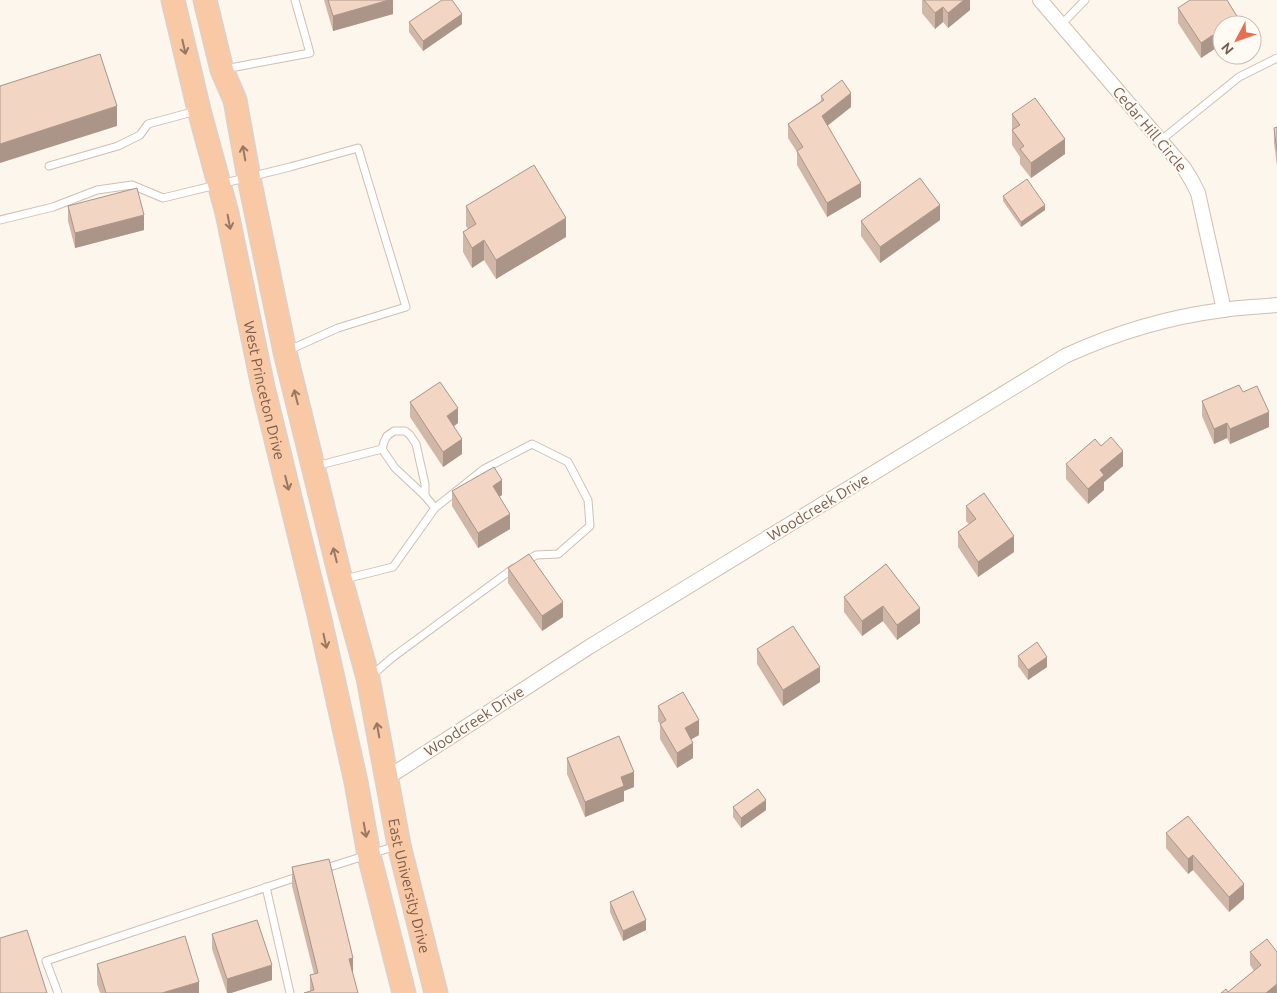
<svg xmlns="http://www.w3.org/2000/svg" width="1277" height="993" viewBox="0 0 1277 993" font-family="Ubuntu,sans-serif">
  <rect width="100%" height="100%" fill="#fdf6ec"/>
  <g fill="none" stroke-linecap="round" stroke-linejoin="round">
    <g stroke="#d1beb0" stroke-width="9">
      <g id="service">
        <path d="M1061 25 1085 0"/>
        <path d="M225 69 310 53 295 0"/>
        <path d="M1160 141 1239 77 1277 58"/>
        <path d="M49 166 118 146 140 135 148 124 196 111"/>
        <path d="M0 220 53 207 97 190 132 185 163 198 290 167 358 148 406 307 338 328 289 350"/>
        <path d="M382 449 395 468 425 496"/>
        <path d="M316 466 382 449 384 442 387 436 394 431H405L410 435 416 444 425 484V496L435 508"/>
        <path d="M345 579 393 567 435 508 484 469 532 444 568 462 588 500 590 526 558 554 536 555 525 562"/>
        <path d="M371 676 393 657 514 568"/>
        <path d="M323 869 396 846"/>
        <path d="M266 887 290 993"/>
        <path d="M58 993 46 961 300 876"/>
      </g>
    </g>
    <g stroke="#d1beb0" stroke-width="16">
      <g id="minor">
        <path d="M1040 0 1184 168 1192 181 1198 193 1224 310"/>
        <path d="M387 778 589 647 1065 356C1115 333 1168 317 1223 310 1241 307 1259 307 1277 305"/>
      </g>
    </g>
    <g stroke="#dad1cd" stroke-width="25">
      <g id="trunk">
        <path id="s1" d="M173 0 199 110 227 213 263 387 319 615 356 782 369 855 404 993"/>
        <path id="s2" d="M205 0 222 70 235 100 249 178 285 352 341 580 368 678 399 845 436 993"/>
      </g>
    </g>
    <use href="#service" stroke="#fff" stroke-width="7"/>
    <use href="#minor" stroke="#fff" stroke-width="14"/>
    <use href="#trunk" stroke="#f9c8a4" stroke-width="22"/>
  </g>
  <g fill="#d1b7a8">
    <path d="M324 0H393V14L333 31Z"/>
    <path d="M922 0H970V10L948 28 943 22 935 29 922 13Z"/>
    <path d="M1178 8 1238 25H1222V44L1201 58 1178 23Z"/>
    <path d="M409 22 462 24 423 51 409 32Z"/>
    <path d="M821 96 851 107 827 126 861 197 827 217 797 165V152L788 138V124L821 101Z"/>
    <path d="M1012 114 1065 154 1031 178 1020 164V157L1012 145Z"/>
    <path d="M1277 127V166L1274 143V128Z"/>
    <path d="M1003 196 1045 210 1021 227 1003 201Z"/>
    <path d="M68 206 144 230 75 248 68 221Z"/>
    <path d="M466 206 566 237 496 279 484 260 472 268 463 252V232L468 229 466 226Z"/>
    <path d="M940 220 880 263 861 236V221Z"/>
    <path d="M1243 392 1269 427 1230 444 1227 438 1214 444 1202 416V401Z"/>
    <path d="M410 402 458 423 454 426 462 454 443 467 410 417Z"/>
    <path d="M1101 446 1123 466 1104 482V490L1088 504 1066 479V464Z"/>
    <path d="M452 491 502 495 499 497 510 529 478 548 452 506Z"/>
    <path d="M966 506 1014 552 978 577 958 547V532L969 524 966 521Z"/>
    <path d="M886 564 920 623 897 640 883 621 862 636 844 612V597Z"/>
    <path d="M508 568 563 617 542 631 508 583Z"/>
    <path d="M757 649 820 682 783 706 757 664Z"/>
    <path d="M1018 656 1047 667 1028 680 1018 666Z"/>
    <path d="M658 706 699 735 691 739 693 758 677 768 660 739V724L658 721Z"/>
    <path d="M567 758 634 787 624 791V801L585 817 567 774Z"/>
    <path d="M733 807 766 810 741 828 733 817Z"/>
    <path d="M1188 816 1244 899 1229 912 1193 870 1188 874 1166 848V833Z"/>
    <path d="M292 867 353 974 358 993 310 991V975L314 974 292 886Z"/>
    <path d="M610 902 646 930 623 941 610 912Z"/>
    <path d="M212 934 272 980 231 993H227L212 949Z"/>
    <path d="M1250 952H1277V993L1228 992 1254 971 1250 965Z"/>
    <path d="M97 964 199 993H100L97 984Z"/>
  </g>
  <g fill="#aa9588">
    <path d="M389 0H393V14L333 31V16Z"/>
    <path d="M964 0H970V10L948 28V13Z"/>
    <path d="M943 7V22L935 29V13Z"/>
    <path d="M462 14V24L423 51V41Z"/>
    <path d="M1238 18V25H1227Z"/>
    <path d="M1222 29V44L1201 58V43Z"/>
    <path d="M851 93V107L822 130V116Z"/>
    <path d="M117 106V126L0 163V144Z"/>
    <path d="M1065 139V154L1031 178V163Z"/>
    <path d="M861 183V197L827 217V203Z"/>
    <path d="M940 205V220L880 263V247Z"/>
    <path d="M1045 205V210L1021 227V222Z"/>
    <path d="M144 215V230L75 248V233Z"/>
    <path d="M566 218V237L496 279V260Z"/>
    <path d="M484 240V260L472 268V248Z"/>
    <path d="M458 408V423L447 431V416Z"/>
    <path d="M1269 412V427L1230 444V429Z"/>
    <path d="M1227 423V438L1214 444V429Z"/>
    <path d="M462 439V454L443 467V452Z"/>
    <path d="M1123 451V466L1104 482V490L1088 504V489L1100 470Z"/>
    <path d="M502 480V495L493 501V486Z"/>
    <path d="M510 514V529L478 548V533Z"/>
    <path d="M1014 536V552L978 577V562Z"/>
    <path d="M563 602V617L542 631V616Z"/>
    <path d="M883 606V621L862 636V621Z"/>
    <path d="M920 608V623L897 640V625Z"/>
    <path d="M1047 657V667L1028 680V670Z"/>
    <path d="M820 667V682L783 706V690Z"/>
    <path d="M699 720V735L685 743V728Z"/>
    <path d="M693 743V758L677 768V753Z"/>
    <path d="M634 772V787L624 791V801L585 817V802L621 777Z"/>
    <path d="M766 800V810L741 828V818Z"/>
    <path d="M1193 855V870L1188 874V859Z"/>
    <path d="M1244 884V899L1229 912V897Z"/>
    <path d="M646 920V930L623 941V931Z"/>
    <path d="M353 958V976L349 959Z"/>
    <path d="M272 965V980L231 993H227V979Z"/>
    <path d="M199 982V993H162Z"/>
    <path d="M1277 984V993H1266Z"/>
  </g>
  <g fill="#f3d5c3" stroke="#aa9588">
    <path d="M328 0H389L333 16Z"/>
    <path d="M442 0H452L462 14 423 41 409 22Z"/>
    <path d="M924 0H964L948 13 943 7 935 13Z"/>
    <path d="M1190 0H1227L1238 18 1227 25H1222V29L1201 43 1178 8Z"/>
    <path d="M100 54 117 106 0 144V86Z"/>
    <path d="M842 80 851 93 822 116 861 183 827 203 797 151 803 147 788 124 824 100 821 96Z"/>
    <path d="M1035 98 1065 139 1031 163 1020 149 1024 146 1012 130 1020 125 1012 114Z"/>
    <path d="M1277 127V151L1274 128Z"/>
    <path d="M534 165 566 218 496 260 484 240 472 248 463 232 476 224 466 206Z"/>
    <path d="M920 178 940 205 880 247 861 221Z"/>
    <path d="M1027 179 1045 205 1021 222 1003 196Z"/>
    <path d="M137 188 144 215 75 233 68 206Z"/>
    <path d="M440 382 458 408 447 416 462 439 443 452 410 402Z"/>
    <path d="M1239 385 1243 392 1257 386 1269 412 1230 429 1227 423 1214 429 1202 401Z"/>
    <path d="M1111 437 1123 451 1100 470 1104 475 1088 489 1066 464 1095 439 1101 446Z"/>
    <path d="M494 467 502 480 493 486 510 514 478 533 452 491Z"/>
    <path d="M984 493 1014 536 978 562 958 532 976 519 966 506Z"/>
    <path d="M529 554 563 602 542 616 508 568Z"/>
    <path d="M886 564 920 608 897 625 883 606 862 621 844 597Z"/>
    <path d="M793 626 820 667 783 690 757 649Z"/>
    <path d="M1037 642 1047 657 1028 670 1018 656Z"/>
    <path d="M683 692 699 720 685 728 693 743 677 753 660 724 666 720 658 706Z"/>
    <path d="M619 736 634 772 621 777 624 786 585 802 567 758Z"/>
    <path d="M758 789 766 800 741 818 733 807Z"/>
    <path d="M1188 816 1244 884 1229 897 1193 855 1188 859 1166 833Z"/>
    <path d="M329 859 353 958 349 959 358 993H304L314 990 310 975 318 973 292 867Z"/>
    <path d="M633 891 646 920 623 931 610 902Z"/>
    <path d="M257 920 272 965 227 979 212 934Z"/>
    <path d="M27 930 47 993H0V938Z"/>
    <path d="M185 936 199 982 162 993H106L97 964Z"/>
    <path d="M1267 939 1277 952V984L1266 993H1221L1226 989 1228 992 1261 965 1250 952Z"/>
  </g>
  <defs><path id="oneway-shaft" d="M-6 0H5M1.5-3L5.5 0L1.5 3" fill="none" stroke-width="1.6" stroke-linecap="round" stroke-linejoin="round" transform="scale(1.25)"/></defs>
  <g stroke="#9a7763">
    <use href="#oneway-shaft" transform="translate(184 47) rotate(77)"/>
    <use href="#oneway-shaft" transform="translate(244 153) rotate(-100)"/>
    <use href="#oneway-shaft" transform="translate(229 222) rotate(79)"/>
    <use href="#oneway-shaft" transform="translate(296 397) rotate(-104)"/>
    <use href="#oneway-shaft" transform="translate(287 483) rotate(76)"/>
    <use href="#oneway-shaft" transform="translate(335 555) rotate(-104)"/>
    <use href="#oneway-shaft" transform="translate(325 641) rotate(78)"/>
    <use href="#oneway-shaft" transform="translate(378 730) rotate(-100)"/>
    <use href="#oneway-shaft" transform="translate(365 830) rotate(80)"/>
  </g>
  <g text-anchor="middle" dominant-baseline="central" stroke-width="4" stroke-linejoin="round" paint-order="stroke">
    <g font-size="15" fill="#7a5c4d" stroke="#fffaf3">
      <text transform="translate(1150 129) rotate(50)">Cedar Hill Circle</text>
      <text stroke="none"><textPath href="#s1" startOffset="401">West Princeton Drive</textPath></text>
      <text transform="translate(818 507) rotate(-31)">Woodcreek Drive</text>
      <text transform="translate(474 721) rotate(-33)">Woodcreek Drive</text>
      <text stroke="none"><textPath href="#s2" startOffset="910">East University Drive</textPath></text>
    </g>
  </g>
  <g transform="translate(1237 40) rotate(229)"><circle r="24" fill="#fffaf3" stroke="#cabbb1"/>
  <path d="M0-4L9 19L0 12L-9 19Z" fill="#e76f51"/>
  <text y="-8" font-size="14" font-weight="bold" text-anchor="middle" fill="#7a5c4d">N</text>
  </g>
</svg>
